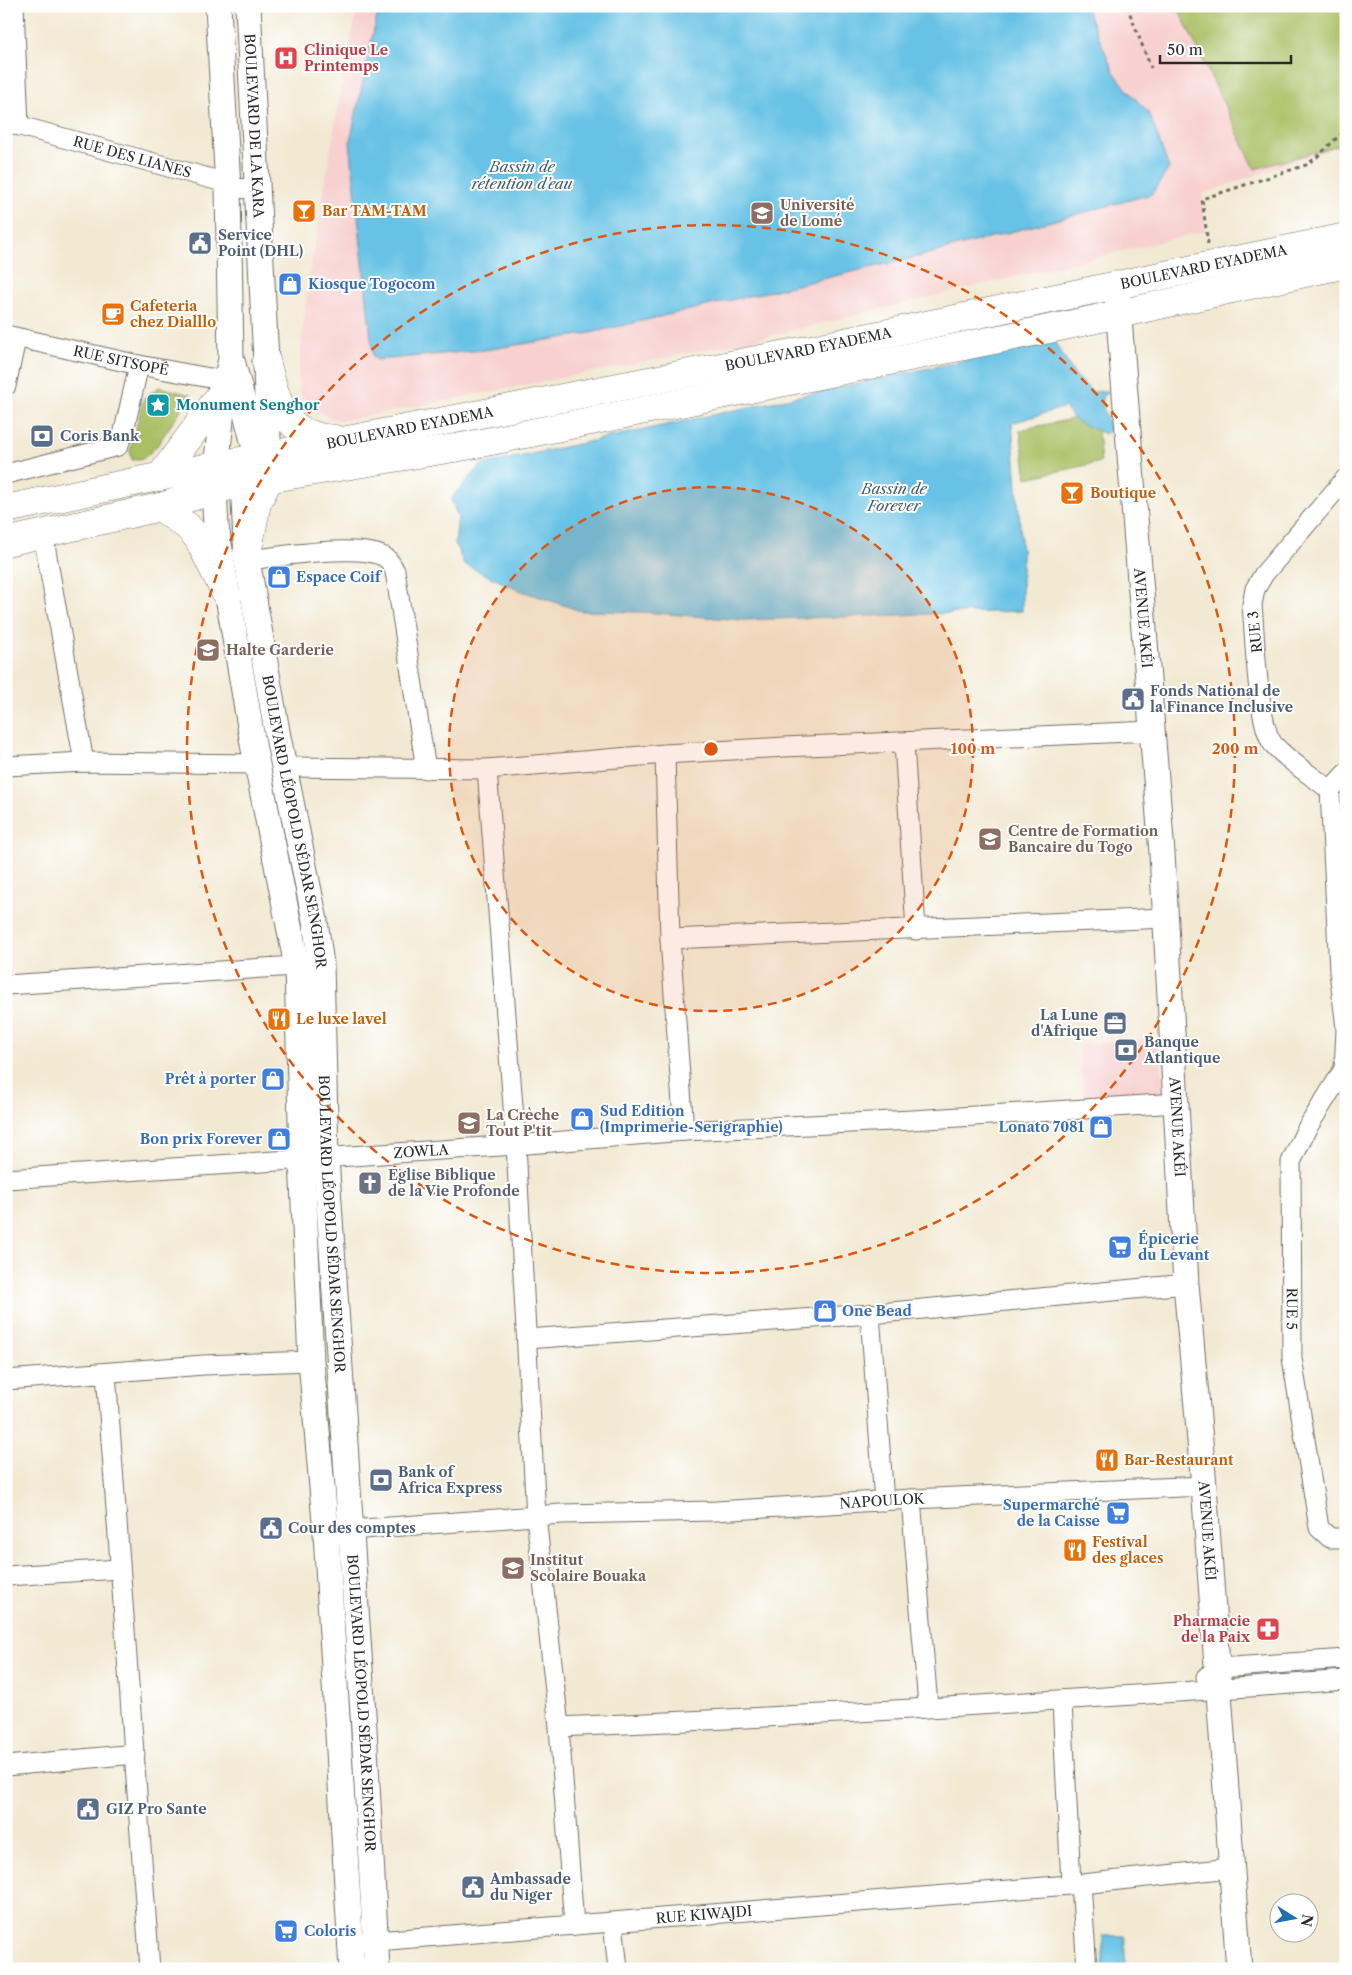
<svg xmlns="http://www.w3.org/2000/svg" width="1352" height="1975" viewBox="0 0 1352 1975" font-family="'Libre Caslon Text',serif">
  <rect width="100%" height="100%" fill="#fff"/>
  <filter id="ink" filterUnits="userSpaceOnUse"><feTurbulence type="fractalNoise" baseFrequency=".02" numOctaves="2"/><feDisplacementMap in="SourceGraphic" scale="10" xChannelSelector="R" yChannelSelector="G"/><feConvolveMatrix kernelMatrix="1 2 1 2 8 2 1 2 1" color-interpolation-filters="sRGB"/></filter>
  <filter id="wash" filterUnits="userSpaceOnUse"><feTurbulence type="fractalNoise" baseFrequency=".0096" numOctaves="4" result="noise"/><feDisplacementMap in="SourceGraphic" scale="20" xChannelSelector="R" yChannelSelector="G"/><feGaussianBlur stdDeviation="1.12" result="paint"/><feColorMatrix in="noise" values="0 0 0 0 0 0 0 0 0 0 0 0 0 0 0 0 0 1.4 0 .05"/><feComposite in="paint" operator="in"/></filter>
  <g filter="url(#wash)">
    <rect width="100%" height="100%" fill="#f2e9d3"/>
    <g fill="#f7d0cf">
      <path d="M358 6H1346V143L1202 194 1205 231 740 343 341 421 331 419 310 406 299 391 298 376 309 277 344 72Z"/>
      <path d="M1159 1038 1164 1095 1084 1102 1079 1045Z"/>
    </g>
    <g fill="#a9bf64" stroke="#6a7548">
      <path d="M1177 6H1346V143L1255 169Z"/>
      <path d="M159 387 191 395 156 447 144 458 132 460 130 451 144 398Z"/>
      <path d="M1096 414 1101 462 1027 478 1020 430Z"/>
    </g>
    <g fill="#67c2e5" stroke="#497688">
      <path d="M379 6H1085L1114 72 1128 91 1149 113 1169 168 1152 194 921 256 586 334 484 350 377 360 373 357 350 142Z"/>
      <path d="M1054 341 1074 374 1093 392 1106 391 1109 392 1102 396 1103 408 1110 429 1104 434C1084 422 1080 430 1065 407L1012 423 1022 552V611L743 620 642 612 581 611 516 589 464 564 455 544 458 517 451 500 454 495 481 465Z"/>
      <rect x="1103" y="1936" width="22" height="33"/>
    </g>
  </g>
  <g filter="url(#ink)">
    <g fill="none" stroke-linecap="round" stroke-linejoin="round">
      <g stroke="#716e66" stroke-width="21">
        <g id="minor">
          <path d="M14 6 19 126"/>
          <path id="s1" d="M6 122 219 181 228 188 258 189"/>
          <path id="s2" d="M6 335 139 365 210 378 237 380"/>
          <path d="M6 386 16 339"/>
          <path d="M6 474 118 446 123 435 139 365"/>
          <path d="M43 534 84 762"/>
          <path d="M247 560C277 557 362 542 386 558 390 561 393 567 395 571L426 769"/>
          <path d="M904 743 916 930"/>
          <path d="M665 754 670 939 684 1131"/>
          <path d="M6 766 84 762 257 764"/>
          <path d="M284 767 487 769 665 754 784 747 1152 731"/>
          <path d="M487 769 516 1145 536 1516 559 1727 574 1925"/>
          <path d="M1346 773 1330 790 1339 971 1346 1028"/>
          <path d="M1330 790C1311 775 1289 762 1273 744 1257 724 1255 634 1252 605L1255 589 1264 574 1346 478"/>
          <path d="M670 939 1166 918"/>
          <path d="M6 985 310 965"/>
          <path d="M1346 1030 1344 1069 1346 1071"/>
          <path id="s3" d="M1344 1069 1306 1130 1291 1162 1292 1358 1319 1528 1330 1538H1346"/>
          <path id="s4" d="M6 1179 516 1145 684 1131 913 1120 1177 1103"/>
          <path d="M870 1314 884 1501"/>
          <path d="M527 1339 870 1314 1186 1284"/>
          <path d="M106 1373 150 1969"/>
          <path d="M6 1380 204 1365 311 1361"/>
          <path d="M911 1499 928 1706"/>
          <path id="s5" d="M337 1531 561 1514 716 1511 911 1499 1204 1486"/>
          <path d="M6 1576 120 1569"/>
          <path d="M1206 1677 1219 1668 1346 1659"/>
          <path d="M1062 1701 1071 1884"/>
          <path d="M559 1727C822 1715 1084 1700 1346 1680"/>
          <path d="M6 1766 135 1754"/>
          <path d="M1081 1884 1087 1969"/>
          <path d="M613 1923 618 1969"/>
          <path id="s6" d="M364 1942 1082 1884 1231 1868"/>
        </g>
      </g>
      <g stroke="#716e66" stroke-width="27">
        <g id="major">
          <path d="M218 6 228 188 231 359 224 390 214 490 216 526 253 744 297 966 302 1159 311 1361 326 1533 352 1969"/>
          <path id="s7" d="M248 6 266 361 269 476"/>
          <path id="s8" d="M1117 294 1162 853 1186 1284 1204 1486 1239 1969"/>
          <path d="M233 364 259 463"/>
          <path id="s9" d="M242 462 247 560 278 737 315 921 321 964 326 1158 364 1729 377 1969"/>
        </g>
      </g>
      <g stroke="#716e66" stroke-width="29">
        <g id="highway">
          <path d="M266 361C278 405 283 436 335 439"/>
          <path d="M160 477 224 390"/>
          <path d="M160 507 187 526 198 538 227 596"/>
          <path id="s10" d="M6 509 143 480 807 350 1346 237"/>
          <path d="M6 542 160 507 214 490 243 483 466 446 1064 326 1346 264"/>
          <path d="M247 554 257 503 269 479"/>
        </g>
      </g>
      <g stroke="#716e66" stroke-width="3" stroke-dasharray="4 4" stroke-linecap="butt">
        <path d="M1127 6 1151 68"/>
        <path d="M1208 244 1202 199 1306 165 1316 158 1346 129"/>
      </g>
      <use href="#minor" stroke="#fff" stroke-width="19"/>
      <use href="#major" stroke="#fff" stroke-width="25"/>
      <use href="#highway" stroke="#fff" stroke-width="28"/>
    </g>
  </g>
  <circle cx="711" cy="749" r="262" fill="#df570e" fill-opacity=".12"/>
  <g fill="none" stroke="#df570e" stroke-width="2.5" stroke-dasharray="9 6">
    <circle cx="711" cy="749" r="262"/>
    <circle cx="711" cy="749" r="524"/>
  </g>
  <defs>
    <g id="hospital-square" transform="scale(1.25)"><rect x="-9" y="-9" width="18" height="18" rx="4" fill="#e0444e" stroke="#fff"/><path d="M-5-5h3v3.5h4V-5h3V5h-3V1.5h-4V5h-3Z" fill="#fff"/></g>
    <g id="bar-square" transform="scale(1.25)"><rect x="-9" y="-9" width="18" height="18" rx="4" fill="#e8710a" stroke="#fff"/><path d="M-6-5H6L.8 .8V4.5H3.5V6h-7V4.5H-.8V.8Z" fill="#fff"/></g>
    <g id="university-square" transform="scale(1.25)"><rect x="-9" y="-9" width="18" height="18" rx="4" fill="#8d6e63" stroke="#fff"/><path d="M0-5L7-2L0 1L-7-2ZM-4 1L0 2.5L4 1V4Q0 6-4 4Z" fill="#fff"/></g>
    <g id="civic-square" transform="scale(1.25)"><rect x="-9" y="-9" width="18" height="18" rx="4" fill="#5c6f8a" stroke="#fff"/><path d="M-.6-6.5H3V-4.5H.6V-3L4-1V1h2V6H-6V1h2V-1L-.6-3ZM-1.2 2.5V6h2.4V2.5Z" fill="#fff"/></g>
    <g id="shop-square" transform="scale(1.25)"><rect x="-9" y="-9" width="18" height="18" rx="4" fill="#3f7fe0" stroke="#fff"/><path d="M-5-2.5h2.3a2.7 3.5 0 0 1 5.4 0H5L5.5 6h-11ZM-1.5-2.5h3a1.5 2.3 0 0 0-3 0Z" fill="#fff"/></g>
    <g id="cafe-square" transform="scale(1.25)"><rect x="-9" y="-9" width="18" height="18" rx="4" fill="#e8710a" stroke="#fff"/><path d="M-5.5-4.5H6V0H3Q3 3.5 0 3.5H-2.5Q-5.5 3.5-5.5 0ZM3-3.2v2h1.7v-2ZM-6 4.5H4V6H-6Z" fill="#fff"/></g>
    <g id="sight-square" transform="scale(1.25)"><rect x="-9" y="-9" width="18" height="18" rx="4" fill="#0f9aa8" stroke="#fff"/><path d="M0-6L1.8-2.2L6-1.7L2.9 1.2L3.7 5.4L0 3.3L-3.7 5.4L-2.9 1.2L-6-1.7L-1.8-2.2Z" fill="#fff"/></g>
    <g id="bank-square" transform="scale(1.25)"><rect x="-9" y="-9" width="18" height="18" rx="4" fill="#5c6f8a" stroke="#fff"/><path d="M-6-4H6V4H-6ZM0-2.3a2.3 2.3 0 1 0 0 4.6a2.3 2.3 0 1 0 0-4.6Z" fill="#fff"/></g>
    <g id="school-square" transform="scale(1.25)"><rect x="-9" y="-9" width="18" height="18" rx="4" fill="#8d6e63" stroke="#fff"/><path d="M0-5L7-2L0 1L-7-2ZM-4 1L0 2.5L4 1V4Q0 6-4 4Z" fill="#fff"/></g>
    <g id="restaurant-square" transform="scale(1.25)"><rect x="-9" y="-9" width="18" height="18" rx="4" fill="#e8710a" stroke="#fff"/><path d="M-5-6h1v4h1v-4h1v4h1v-4h1v5L-1.5 .5V6h-2V.5L-5-1ZM5-6V6H3V1.5H1.5Q1.5-4 5-6Z" fill="#fff"/></g>
    <g id="office-square" transform="scale(1.25)"><rect x="-9" y="-9" width="18" height="18" rx="4" fill="#5c6f8a" stroke="#fff"/><path d="M-6-3h4V-5.5h4V-3h4V5H-6ZM-1-4.5V-3h2v-1.5ZM-6 0V1H6V0Z" fill="#fff"/></g>
    <g id="church-square" transform="scale(1.25)"><rect x="-9" y="-9" width="18" height="18" rx="4" fill="#6b7280" stroke="#fff"/><path d="M-1.2-6h2.4v3.5h3.3v2.4h-3.3V6h-2.4V-.1h-3.3v-2.4h3.3Z" fill="#fff"/></g>
    <g id="supermarket-square" transform="scale(1.25)"><rect x="-9" y="-9" width="18" height="18" rx="4" fill="#3f7fe0" stroke="#fff"/><path d="M-6-5.5h2.5l.6 2H6L4.5 2H-2.5L-4.4-4H-6ZM-1.5 3.2a1.3 1.3 0 1 0 .1 0ZM3 3.2a1.3 1.3 0 1 0 .1 0Z" fill="#fff"/></g>
    <g id="pharmacy-square" transform="scale(1.25)"><rect x="-9" y="-9" width="18" height="18" rx="4" fill="#e0444e" stroke="#fff"/><path d="M-2-6h4v4h4v4h-4v4h-4v-4h-4v-4h4Z" fill="#fff"/></g>
  </defs>
  <g fill-rule="evenodd">
    <use href="#hospital-square" x="286" y="58"/>
    <use href="#bar-square" x="304" y="211"/>
    <use href="#university-square" x="762" y="213"/>
    <use href="#civic-square" x="200" y="243"/>
    <use href="#shop-square" x="290" y="284"/>
    <use href="#cafe-square" x="113" y="314"/>
    <use href="#sight-square" x="158" y="405"/>
    <use href="#bank-square" x="42" y="436"/>
    <use href="#bar-square" x="1072" y="493"/>
    <use href="#shop-square" x="279" y="577"/>
    <use href="#school-square" x="208" y="650"/>
    <use href="#civic-square" x="1133" y="699"/>
    <use href="#university-square" x="990" y="839"/>
    <use href="#restaurant-square" x="279" y="1019"/>
    <use href="#office-square" x="1115" y="1023"/>
    <use href="#bank-square" x="1126" y="1050"/>
    <use href="#shop-square" x="273" y="1079"/>
    <use href="#shop-square" x="582" y="1119"/>
    <use href="#school-square" x="469" y="1123"/>
    <use href="#shop-square" x="1101" y="1127"/>
    <use href="#shop-square" x="279" y="1139"/>
    <use href="#church-square" x="370" y="1183"/>
    <use href="#supermarket-square" x="1120" y="1247"/>
    <use href="#shop-square" x="825" y="1311"/>
    <use href="#restaurant-square" x="1107" y="1460"/>
    <use href="#bank-square" x="381" y="1480"/>
    <use href="#supermarket-square" x="1118" y="1513"/>
    <use href="#civic-square" x="271" y="1528"/>
    <use href="#restaurant-square" x="1075" y="1550"/>
    <use href="#school-square" x="513" y="1568"/>
    <use href="#pharmacy-square" x="1268" y="1629"/>
    <use href="#civic-square" x="88" y="1809"/>
    <use href="#civic-square" x="473" y="1887"/>
    <use href="#supermarket-square" x="286" y="1931"/>
  </g>
  <g text-anchor="middle" dominant-baseline="central" stroke-width="4" stroke-linejoin="round" paint-order="stroke">
    <g font-size="14" font-weight="bold" fill="#be3a42" stroke="#fff" text-anchor="start">
      <text x="304" y="50">Clinique Le<tspan x="304" dy="16">Printemps</tspan></text>
      <text x="1250" y="1621" text-anchor="end">Pharmacie<tspan x="1250" dy="16">de la Paix</tspan></text>
    </g>
    <g font-size="14" fill="#2b2b2b" stroke="#fff">
      <text stroke="none"><textPath href="#s7" startOffset="120">BOULEVARD DE LA KARA</textPath></text>
      <text stroke="none"><textPath href="#s1" startOffset="131">RUE DES LIANES</textPath></text>
      <text stroke="none"><textPath href="#s10" startOffset="1222">BOULEVARD EYADEMA</textPath></text>
      <text stroke="none"><textPath href="#s10" startOffset="818">BOULEVARD EYADEMA</textPath></text>
      <text stroke="none"><textPath href="#s2" startOffset="118">RUE SITSOPÉ</textPath></text>
      <text stroke="none"><textPath href="#s10" startOffset="412">BOULEVARD EYADEMA</textPath></text>
      <text stroke="none"><textPath href="#s8" startOffset="325">AVENUE AKÉI</textPath></text>
      <text transform="translate(1255 632) rotate(-96)">RUE 3</text>
      <text stroke="none"><textPath href="#s9" startOffset="364">BOULEVARD LÉOPOLD SÉDAR SENGHOR</textPath></text>
      <text stroke="none"><textPath href="#s8" startOffset="835">AVENUE AKÉI</textPath></text>
      <text stroke="none"><textPath href="#s4" startOffset="416">ZOWLA</textPath></text>
      <text stroke="none"><textPath href="#s9" startOffset="769">BOULEVARD LÉOPOLD SÉDAR SENGHOR</textPath></text>
      <text stroke="none"><textPath href="#s3" startOffset="254">RUE 5</textPath></text>
      <text stroke="none"><textPath href="#s5" startOffset="546">NAPOULOK</textPath></text>
      <text stroke="none"><textPath href="#s8" startOffset="1240">AVENUE AKÉI</textPath></text>
      <text stroke="none"><textPath href="#s9" startOffset="1249">BOULEVARD LÉOPOLD SÉDAR SENGHOR</textPath></text>
      <text stroke="none"><textPath href="#s6" startOffset="341">RUE KIWAJDI</textPath></text>
    </g>
    <g font-size="14" font-weight="bold" fill="#785e54" stroke="#fff" text-anchor="start">
      <text x="780" y="205">Université<tspan x="780" dy="16">de Lomé</tspan></text>
      <text x="226" y="650">Halte Garderie</text>
      <text x="1008" y="831">Centre de Formation<tspan x="1008" dy="16">Bancaire du Togo</tspan></text>
      <text x="486" y="1115">La Crèche<tspan x="486" dy="16">Tout P'tit</tspan></text>
      <text x="530" y="1560">Institut<tspan x="530" dy="16">Scolaire Bouaka</tspan></text>
    </g>
    <g font-size="14" font-weight="bold" fill="#c56008" stroke="#fff" text-anchor="start">
      <text x="322" y="211">Bar TAM-TAM</text>
      <text x="130" y="306">Cafeteria<tspan x="130" dy="16">chez Dialllo</tspan></text>
      <text x="1090" y="493">Boutique</text>
      <text x="296" y="1019">Le luxe lavel</text>
      <text x="1124" y="1460">Bar-Restaurant</text>
      <text x="1092" y="1542">Festival<tspan x="1092" dy="16">des glaces</tspan></text>
    </g>
    <g font-size="14" font-weight="bold" fill="#4e5e75" stroke="#fff" text-anchor="start">
      <text x="218" y="235">Service<tspan x="218" dy="16">Point (DHL)</tspan></text>
      <text x="60" y="436">Coris Bank</text>
      <text x="1150" y="691">Fonds National de<tspan x="1150" dy="16">la Finance Inclusive</tspan></text>
      <text x="1098" y="1015" text-anchor="end">La Lune<tspan x="1098" dy="16">d'Afrique</tspan></text>
      <text x="1144" y="1042">Banque<tspan x="1144" dy="16">Atlantique</tspan></text>
      <text x="398" y="1472">Bank of<tspan x="398" dy="16">Africa Express</tspan></text>
      <text x="288" y="1528">Cour des comptes</text>
      <text x="106" y="1809">GIZ Pro Sante</text>
      <text x="490" y="1879">Ambassade<tspan x="490" dy="16">du Niger</tspan></text>
    </g>
    <g font-size="14" font-weight="bold" fill="#366cbe" stroke="#fff" text-anchor="start">
      <text x="308" y="284">Kiosque Togocom</text>
      <text x="296" y="577">Espace Coif</text>
      <text x="256" y="1079" text-anchor="end">Prêt à porter</text>
      <text x="600" y="1111">Sud Edition<tspan x="600" dy="16">(Imprimerie-Serigraphie)</tspan></text>
      <text x="1084" y="1127" text-anchor="end">Lonato 7081</text>
      <text x="262" y="1139" text-anchor="end">Bon prix Forever</text>
      <text x="1138" y="1239">Épicerie<tspan x="1138" dy="16">du Levant</tspan></text>
      <text x="842" y="1311">One Bead</text>
      <text x="1100" y="1505" text-anchor="end">Supermarché<tspan x="1100" dy="16">de la Caisse</tspan></text>
      <text x="304" y="1931">Coloris</text>
    </g>
    <g font-size="14" font-weight="bold" fill="#0d838f" stroke="#fff" text-anchor="start">
      <text x="176" y="405">Monument Senghor</text>
    </g>
    <g font-size="14" font-weight="bold" fill="#5b616d" stroke="#fff" text-anchor="start">
      <text x="388" y="1175">Eglise Biblique<tspan x="388" dy="16">de la Vie Profonde</tspan></text>
    </g>
    <g font-size="15" font-style="italic" fill="#40606c" stroke="#fff">
      <text x="522" y="166">Bassin de<tspan x="522" dy="17">rétention d'eau</tspan></text>
      <text x="894" y="488">Bassin de<tspan x="894" dy="17">Forever</tspan></text>
    </g>
  </g>
  <circle cx="711" cy="749" r="8" fill="#df570e" stroke="#fff" stroke-width="2.5"/>
  <g font-size="15" text-anchor="middle" font-weight="bold" fill="#df570e" stroke="#fff" stroke-width="4" stroke-linejoin="round" paint-order="stroke">
    <text x="973" y="754">100 m</text>
    <text x="1235" y="754">200 m</text>
  </g>
  <rect width="1352" height="1975" fill="none" stroke="#fff" stroke-width="25"/>
  <g transform="translate(1294 1918) rotate(101)"><circle r="24" fill="#ffffff" stroke="#aaaaaa"/>
  <path d="M0-4L9 19L0 12L-9 19Z" fill="#1f6fb2"/>
  <text y="-8" font-size="14" font-weight="bold" text-anchor="middle" fill="#2b2b2b">N</text>
  </g>
  <path d="M1160 55v8h131v-8" fill="none" stroke="#2b2b2b" stroke-width="2.5"/>
  <text x="1167" y="55" font-size="15" fill="#2b2b2b" stroke="#ffffff" stroke-width="4" paint-order="stroke">50 m</text>
</svg>
